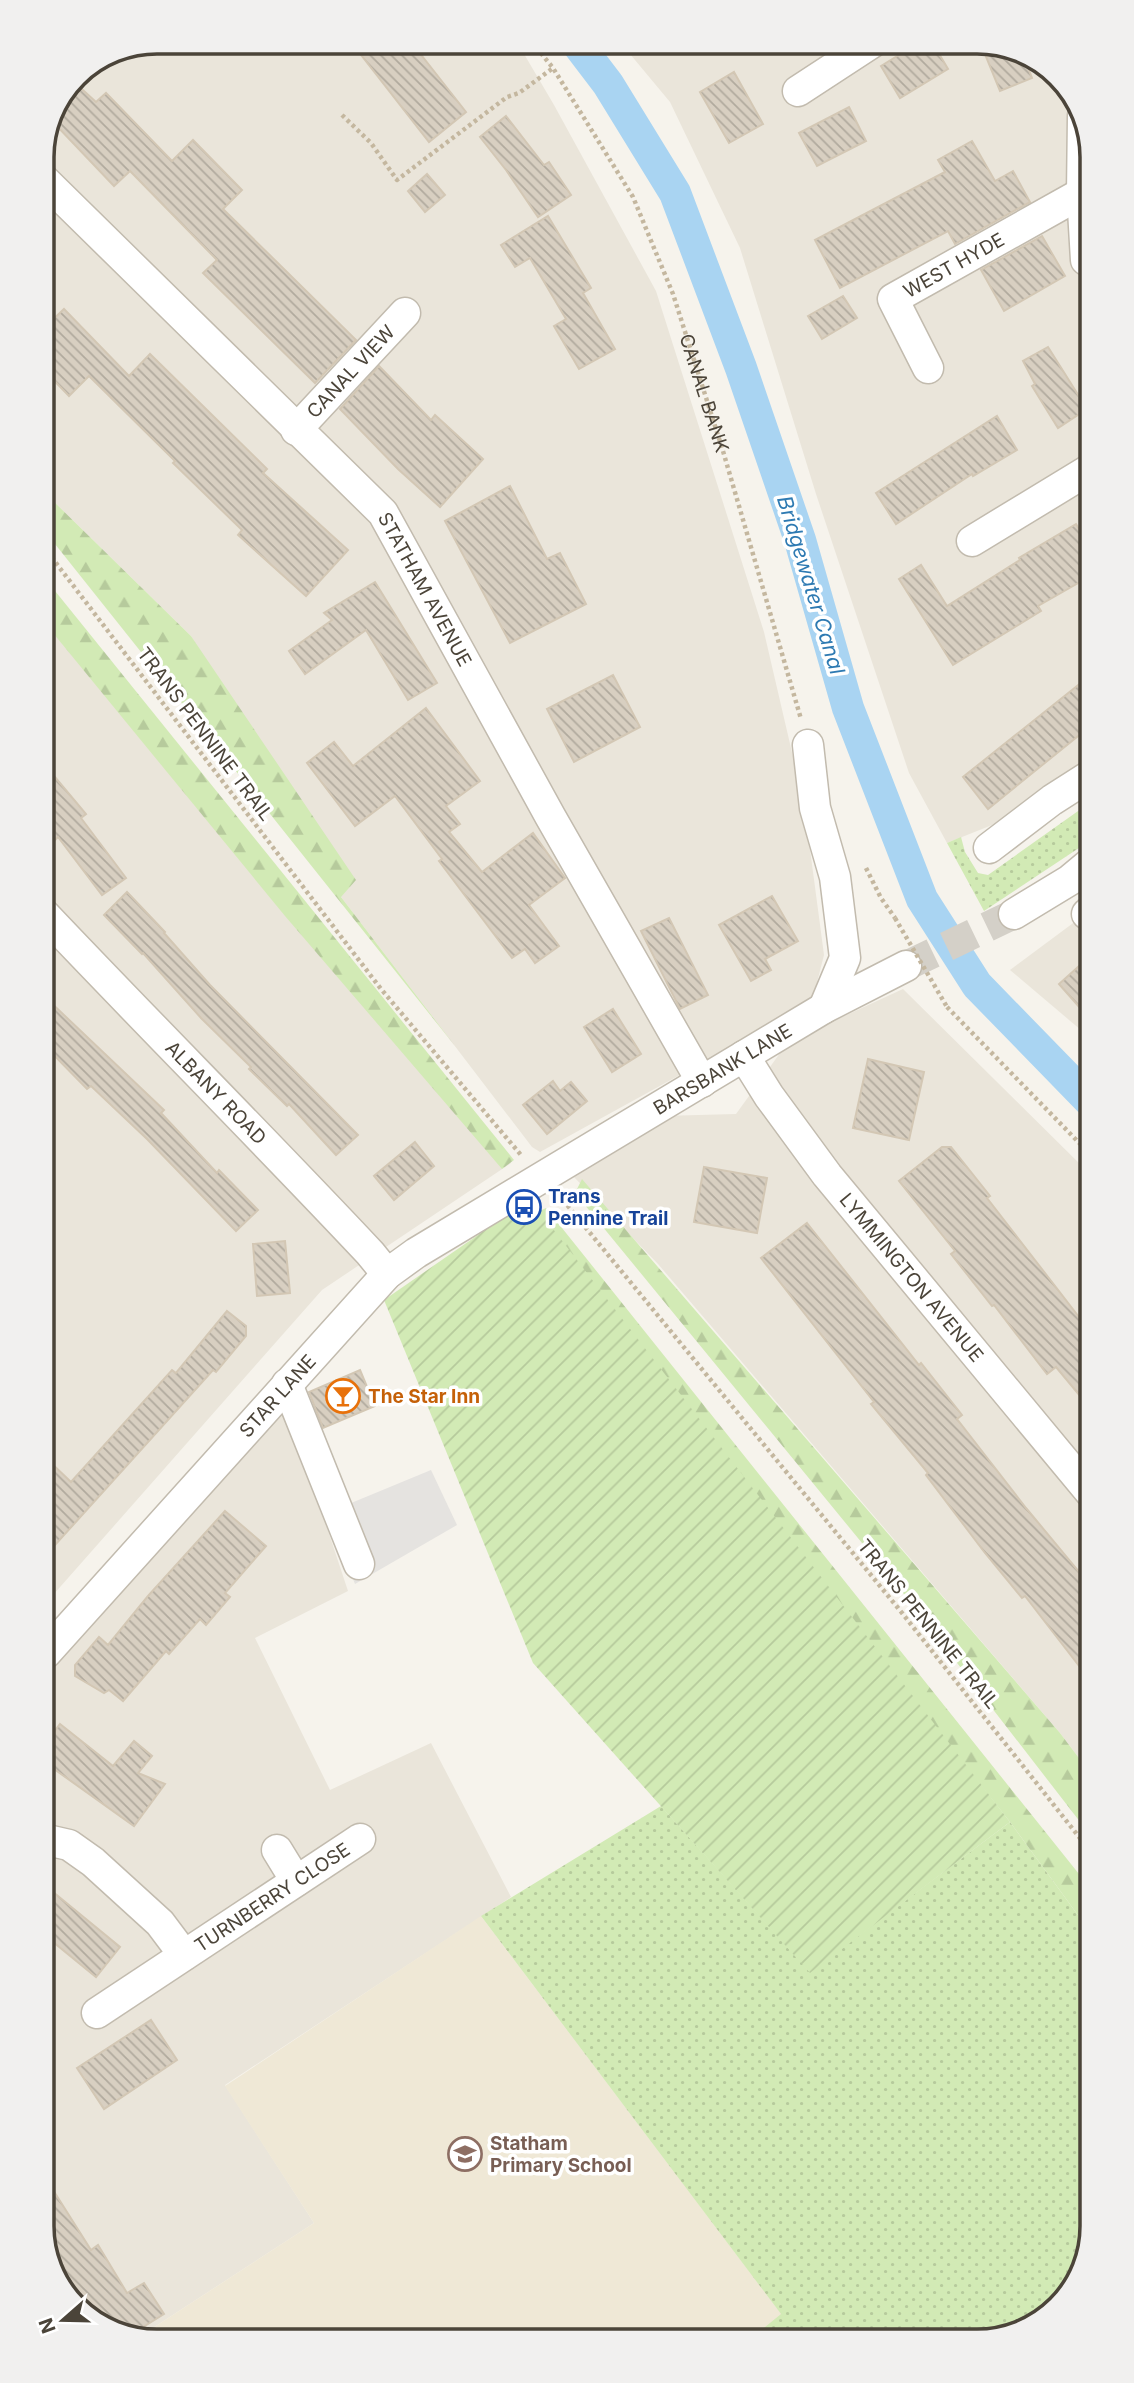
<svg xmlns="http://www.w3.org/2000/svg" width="1134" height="2383" viewBox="0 0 1134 2383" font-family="Inter,sans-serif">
  <defs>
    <pattern id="grass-dots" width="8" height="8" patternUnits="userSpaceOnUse" patternTransform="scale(1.75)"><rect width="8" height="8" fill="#d2eab5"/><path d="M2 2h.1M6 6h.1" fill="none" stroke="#b6ca9c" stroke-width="1.8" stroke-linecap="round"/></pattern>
    <pattern id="forest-firs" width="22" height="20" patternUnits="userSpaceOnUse" patternTransform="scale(1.75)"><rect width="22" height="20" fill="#d2eab5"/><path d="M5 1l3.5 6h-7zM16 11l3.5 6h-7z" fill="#b6ca9c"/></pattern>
    <pattern id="garden-furrows" width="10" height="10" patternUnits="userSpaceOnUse" patternTransform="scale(1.75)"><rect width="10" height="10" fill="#d2eab5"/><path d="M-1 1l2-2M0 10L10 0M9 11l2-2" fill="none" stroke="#b6ca9c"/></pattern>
    <pattern id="building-back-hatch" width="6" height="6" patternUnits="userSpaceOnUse" patternTransform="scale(1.75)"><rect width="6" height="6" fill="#d8cfc1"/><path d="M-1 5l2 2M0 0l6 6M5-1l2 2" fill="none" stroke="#b1aa9e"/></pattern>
  </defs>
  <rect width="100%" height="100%" fill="#f6f3ec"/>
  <g fill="#eae5da">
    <path d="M157 42H517L554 105 656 291 764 632 804 804 824 955 812 1002 540 1152 532 1147 341 897 191 636 43 491 42 150 76 75Z"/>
    <path d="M620 42H985L1047 65 1086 120 1088 763 997 823 947 843 909 773 816 494 740 248 670 102Z"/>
    <path d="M43 591 311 925 511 1163 322 1290 46 1603Z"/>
    <path d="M1088 912V1036L1010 970Z"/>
    <path d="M903 989 1089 1173 1091 1774 1060 1733 658 1264 573 1176 661 1116 736 1114 788 1042Z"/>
    <path d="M287 1407 348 1591 255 1638 330 1790 431 1743 511 1897 225 2085 314 2223 139 2337 87 2318 48 2263 47 1667Z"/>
  </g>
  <path fill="#efe8d6" d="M481 1916 782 2315 753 2337 149 2341 139 2337 314 2223 225 2086Z"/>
  <g fill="url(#grass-dots)">
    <path d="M1088 804V842L984 911 947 843 961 837 965 852 978 873 988 875Z"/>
    <path d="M661 1806 810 1972 1010 1822 1091 1933 1092 2227 1072 2290 1014 2335 753 2337 781 2314 481 1916Z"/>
  </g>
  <g fill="url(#forest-firs)">
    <path d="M43 491 191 636 356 880 341 897 455 1046 43 529Z"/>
    <path d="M43 576 514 1160 502 1169 285 916 44 622Z"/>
    <path d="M582 1179 1060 1733 1091 1774V1836L903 1593 575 1193Z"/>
    <path d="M546 1208 1091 1889V1933L1010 1822 531 1215Z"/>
  </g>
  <path fill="url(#garden-furrows)" d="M530 1199 1010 1822 810 1973 533 1663 384 1300Z"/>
  <path fill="#e5e3e0" d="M431 1470 457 1525 355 1584 327 1513Z"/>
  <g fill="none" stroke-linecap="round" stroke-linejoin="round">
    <path stroke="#a9d4f2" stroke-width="32" d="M576 42 608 84 675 193 741 368 800 540 848 708 922 899 977 985 1089 1100"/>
  </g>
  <g fill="url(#building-back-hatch)" stroke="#d3c7b4" stroke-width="2">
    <path d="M351 42H411L466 112 429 142Z"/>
    <path d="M920 42H932L948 69 900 98 881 66Z"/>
    <path d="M980 42 1024 57 1032 78 1000 91Z"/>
    <path d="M734 72 763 124 729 143 700 92Z"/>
    <path d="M73 81 96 102 106 93 172 161 193 140 242 190 223 209 356 340 315 383 203 273 217 260 130 171 114 186 54 123Z"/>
    <path d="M849 107 866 141 817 166 799 133Z"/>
    <path d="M506 116 544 165 549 162 571 195 538 217 506 170 480 137Z"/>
    <path d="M972 141 995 181 1013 171 1030 202 955 244 948 231 840 288 815 240 945 172 938 160Z"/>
    <path d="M427 174 445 195 425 212 408 191Z"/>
    <path d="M548 216 591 288 583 293 615 349 579 369 554 326 566 319 530 258 515 267 501 245Z"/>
    <path d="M1042 236 1065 276 1004 311 981 270Z"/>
    <path d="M843 296 857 318 822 339 808 316Z"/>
    <path d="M64 309 129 376 150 354 267 469 263 473 348 550 306 596 238 535 242 530 173 463 175 461 89 376 69 396 43 369V329Z"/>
    <path d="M1048 347 1087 409 1058 428 1032 386 1035 384 1023 361Z"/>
    <path d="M379 366 431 420 435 415 483 459 440 507 398 469 340 409Z"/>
    <path d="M997 416 1017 450 973 476 972 474 896 524 876 493Z"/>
    <path d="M510 486 547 559 560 553 586 604 510 643 445 521Z"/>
    <path d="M1076 524 1087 542V578L1038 606 1041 611 953 665 899 579 921 565 947 606 1020 560 1019 558Z"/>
    <path d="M375 582 437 683 408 700 366 630 305 674 289 651 332 620 324 613Z"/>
    <path d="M613 675 640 727 574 762 547 709Z"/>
    <path d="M1087 678 1088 728 988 809 963 777Z"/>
    <path d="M426 708 480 781 446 806 460 824 449 832 482 872 533 833 565 878 529 905 559 946 535 963 525 949 512 958 439 861 442 859 395 796 355 826 307 763 334 742 353 766Z"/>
    <path d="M44 764 86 814 81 818 126 878 102 895 58 837 55 840 44 827Z"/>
    <path d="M127 892 165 932 164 933 210 985 358 1135 336 1155 289 1104 287 1106 249 1069 251 1067 201 1018 143 953 142 954 104 915Z"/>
    <path d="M772 896 798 941 765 959 771 970 751 981 719 925Z"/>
    <path d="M669 918 708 995 680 1009 641 931Z"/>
    <path d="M1088 958V1017L1059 984Z"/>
    <path d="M45 997 164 1110 161 1113 217 1173 219 1170 258 1210 236 1231 147 1139 91 1086 87 1089 45 1046Z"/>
    <path d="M613 1009 641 1054 612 1072 584 1027Z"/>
    <path d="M868 1059 924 1072 909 1140 853 1128Z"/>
    <path d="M553 1081 560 1091 571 1082 587 1101 547 1134 523 1105Z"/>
    <path d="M415 1142 434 1166 394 1200 374 1176Z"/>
    <path d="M942 1147H951L990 1196 987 1198 1089 1330 1090 1408 1056 1367 1047 1374 994 1305 992 1306 951 1254 955 1251 899 1181Z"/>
    <path d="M704 1167 767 1178 757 1233 694 1222Z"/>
    <path d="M807 1223 919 1365 921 1363 962 1415 957 1419 1026 1508 1090 1585V1680L1025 1596 1022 1598 985 1553 926 1475 928 1473 871 1404 874 1402 761 1258Z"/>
    <path d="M285 1241 290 1293 257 1296 253 1244Z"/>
    <path d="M227 1311 246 1326V1336L216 1372 213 1370 46 1555V1458L71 1482 172 1370 176 1373Z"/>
    <path d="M360 1370 375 1406 323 1428 309 1392Z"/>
    <path d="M225 1511 266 1546 225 1593 230 1597 206 1625 200 1619 169 1654 166 1651 123 1701 109 1690 104 1693 75 1676V1665L99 1637 108 1645 148 1596Z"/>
    <path d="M60 1724 113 1766 134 1741 152 1756 138 1773 165 1784 134 1826 47 1764V1741Z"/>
    <path d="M47 1887 120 1947 96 1977 47 1937Z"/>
    <path d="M151 2020 177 2060 104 2109 77 2068Z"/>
    <path d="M48 2182 91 2250 98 2245 127 2293 144 2283 164 2314 132 2334 87 2318 48 2260Z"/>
  </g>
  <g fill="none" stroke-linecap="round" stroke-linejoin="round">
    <path stroke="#d4d0c8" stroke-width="30" stroke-dasharray="30 15" stroke-linecap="butt" d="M906 966 1014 914"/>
    <g stroke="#c2bbae" stroke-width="33">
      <g id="minor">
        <path d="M798 91 873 42"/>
        <path d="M1083 116 1082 193 1086 260"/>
        <path id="s2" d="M42 178 383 513 550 816 702 1082"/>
        <path id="s3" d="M928 368 893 299 1082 193"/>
        <path id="s4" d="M296 430 405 313"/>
        <path d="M972 541 1087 471"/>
        <path d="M808 745 815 808 835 877 845 958 824 1008"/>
        <path d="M989 848 1052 800 1088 777"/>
        <path id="s5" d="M44 914C152 1028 263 1139 370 1253L387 1274"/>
        <path d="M1014 914 1070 880 1088 865"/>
        <path d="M1087 914 1088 913"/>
        <path id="s6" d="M744 1056 769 1096 827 1175 1090 1492"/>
        <path d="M287 1384 359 1564"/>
        <path id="s7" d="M46 1653 387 1274 416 1253 824 1008 906 966"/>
        <path d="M47 1840 69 1845 93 1862 160 1923 184 1955"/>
        <path d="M277 1850 296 1881"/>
        <path id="s8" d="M97 2013 360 1839"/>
      </g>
    </g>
    <g stroke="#c4b79f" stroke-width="4.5" stroke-dasharray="3.5 3.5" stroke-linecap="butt">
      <path id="s1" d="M532 42 553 68 633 197 673 294 723 451 801 719"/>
      <path d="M342 115 371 143 397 180 507 97 519 93 553 68"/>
      <path d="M43 546 381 989 521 1155"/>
      <path d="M866 868 881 898 895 918"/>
      <path d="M947 1007 1089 1153"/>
      <path d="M563 1200 898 1608 1091 1852"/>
    </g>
    <use href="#minor" stroke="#fff" stroke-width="30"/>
    <path stroke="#c4b79f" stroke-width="4.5" stroke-dasharray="3.5 3.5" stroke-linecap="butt" d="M895 918 947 1007"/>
  </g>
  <defs>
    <g id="bus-ring" transform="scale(1.75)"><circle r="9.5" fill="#fff" stroke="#1a4fb4" stroke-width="1.5"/><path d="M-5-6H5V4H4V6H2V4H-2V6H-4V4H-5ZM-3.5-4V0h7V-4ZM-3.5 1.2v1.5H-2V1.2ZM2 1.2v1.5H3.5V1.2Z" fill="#1a4fb4"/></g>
    <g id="bar-ring" transform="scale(1.75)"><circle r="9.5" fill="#fff" stroke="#e8710a" stroke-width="1.5"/><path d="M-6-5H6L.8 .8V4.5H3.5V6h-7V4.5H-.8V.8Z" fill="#e8710a"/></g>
    <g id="school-ring" transform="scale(1.75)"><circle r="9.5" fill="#fff" stroke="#8d6e63" stroke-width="1.5"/><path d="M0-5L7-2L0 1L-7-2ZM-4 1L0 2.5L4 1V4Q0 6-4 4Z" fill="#8d6e63"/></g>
  </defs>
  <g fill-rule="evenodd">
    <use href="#bus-ring" x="524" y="1207"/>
    <use href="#bar-ring" x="343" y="1396"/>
    <use href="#school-ring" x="465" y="2154"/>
  </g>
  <g text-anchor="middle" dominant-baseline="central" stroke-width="7" stroke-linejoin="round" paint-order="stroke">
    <g font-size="19" fill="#4b4439" stroke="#fff">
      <text stroke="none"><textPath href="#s3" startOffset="147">WEST HYDE</textPath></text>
      <text stroke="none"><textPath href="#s4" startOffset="80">CANAL VIEW</textPath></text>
      <text stroke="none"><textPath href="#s1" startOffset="394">CANAL BANK</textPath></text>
      <text stroke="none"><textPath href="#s2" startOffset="565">STATHAM AVENUE</textPath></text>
      <text transform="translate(205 734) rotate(53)">TRANS PENNINE TRAIL</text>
      <text stroke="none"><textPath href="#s7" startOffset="903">BARSBANK LANE</textPath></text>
      <text stroke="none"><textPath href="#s5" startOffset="248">ALBANY ROAD</textPath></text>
      <text stroke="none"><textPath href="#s6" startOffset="278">LYMMINGTON AVENUE</textPath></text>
      <text stroke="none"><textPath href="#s7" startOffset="346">STAR LANE</textPath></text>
      <text transform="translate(928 1624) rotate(51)">TRANS PENNINE TRAIL</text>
      <text stroke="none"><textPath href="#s8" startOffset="210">TURNBERRY CLOSE</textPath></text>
    </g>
    <g font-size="19" font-weight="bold" fill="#164399" stroke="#fff" text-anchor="start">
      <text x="548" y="1196">Trans<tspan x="548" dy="22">Pennine Trail</tspan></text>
    </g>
    <g font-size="19" font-weight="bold" fill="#c56008" stroke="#fff" text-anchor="start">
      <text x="368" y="1396">The Star Inn</text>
    </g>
    <g font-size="19" font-weight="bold" fill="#785e54" stroke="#fff" text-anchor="start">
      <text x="490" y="2143">Statham<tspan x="490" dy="22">Primary School</tspan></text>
    </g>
    <g font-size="21" font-style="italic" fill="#2e7ab2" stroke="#fff">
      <text transform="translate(811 585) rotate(73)">Bridgewater Canal</text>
    </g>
  </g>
  <path d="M0 0H1134V2383H0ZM157 54H977A103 103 0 0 1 1080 157V2226A103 103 0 0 1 977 2329H157A103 103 0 0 1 54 2226V157A103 103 0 0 1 157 54Z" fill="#f1f0ef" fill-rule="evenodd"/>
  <path fill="none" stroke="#4b4439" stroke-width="3.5" d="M157 54H977A103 103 0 0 1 1080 157V2226A103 103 0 0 1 977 2329H157A103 103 0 0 1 54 2226V157A103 103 0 0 1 157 54Z"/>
  <g transform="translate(63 2320) rotate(250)" stroke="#ffffff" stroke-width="5" paint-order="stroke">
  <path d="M0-5L12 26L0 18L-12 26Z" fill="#4b4439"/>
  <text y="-10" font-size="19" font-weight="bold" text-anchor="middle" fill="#4b4439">N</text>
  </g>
</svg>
